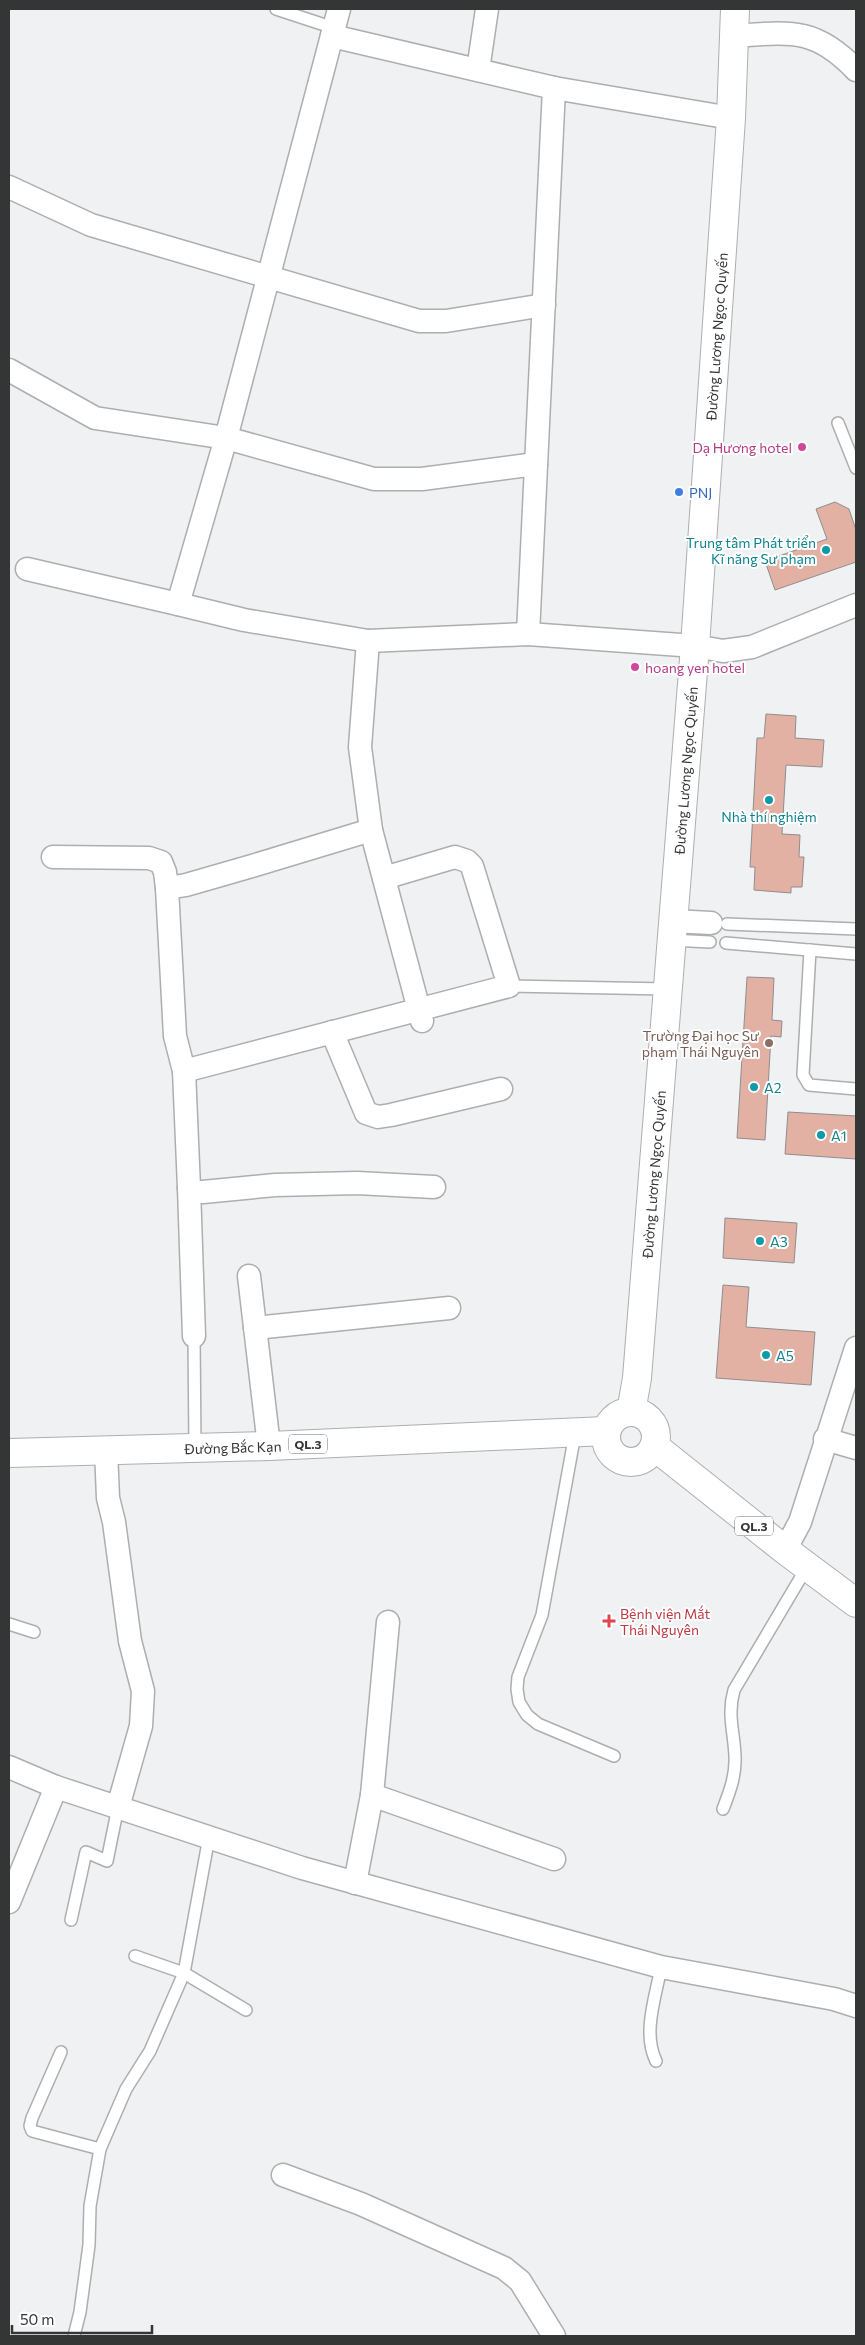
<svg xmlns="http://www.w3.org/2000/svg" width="865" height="2345" viewBox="0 0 865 2345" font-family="Commissioner,sans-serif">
  <rect width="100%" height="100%" fill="#eff1f3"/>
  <g fill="#e3b0a4" stroke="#8f8d8d">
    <path d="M835 502 849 509 856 530V562L775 590 765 561 827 539 816 509Z"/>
    <path d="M766 714 796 716 795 738 824 740 822 767 786 765 782 834 800 835 799 857H804L802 887H791V893L754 890 755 867H750L757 738H764Z"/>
    <path d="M747 977 774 978 772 1020 782 1021 781 1037 771 1036 765 1140 737 1138Z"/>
    <path d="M788 1112 856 1116V1159L785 1154Z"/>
    <path d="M725 1218 797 1223 794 1263 723 1258Z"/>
    <path d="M723 1285 749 1287 746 1327 815 1332 811 1385 716 1378Z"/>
  </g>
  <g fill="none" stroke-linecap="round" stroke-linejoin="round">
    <g stroke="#adaeb0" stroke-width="14">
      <g id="service">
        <path d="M276 9 334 28"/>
        <path d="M838 423 856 468"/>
        <path d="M727 924 856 929"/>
        <path d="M671 940 710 942"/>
        <path d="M726 943 856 954"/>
        <path d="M810 950 803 1075 809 1085 856 1089"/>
        <path d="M509 986 667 989"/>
        <path d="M194 1336 195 1447"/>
        <path d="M575 1434 542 1615 518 1677 517 1689 519 1702 527 1715 538 1724 614 1756"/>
        <path d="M9 1624 34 1632"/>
        <path d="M723 1809C730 1791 736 1775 735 1756 734 1731 727 1715 734 1690L807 1567"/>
        <path d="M71 1920 86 1852 107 1861 118 1807"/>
        <path d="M135 1956 184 1973 246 2010"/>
        <path d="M61 2052 32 2118 30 2126 32 2131 100 2149"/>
        <path d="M656 2061C642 2033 656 1996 661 1967"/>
        <path d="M74 2336 80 2312 89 2245 90 2206 100 2149 126 2089 150 2051 184 1973 209 1837"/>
      </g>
    </g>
    <g stroke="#adaeb0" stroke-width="25">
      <g id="minor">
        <path d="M339 9 226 438 178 604 244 620 368 641 528 634 695 646 723 651 752 647 856 605"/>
        <path d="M332 36 554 88 731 118"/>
        <path d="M734 36C790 32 815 27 856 70"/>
        <path d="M478 70 487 9"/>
        <path d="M9 187 91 225 419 321H446L544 305"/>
        <path d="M9 370 95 418 226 438 374 479H422L536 464"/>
        <path d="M27 569 178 604"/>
        <path d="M528 634 554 88"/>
        <path d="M368 641 360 747 371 830 422 1021"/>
        <path d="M53 857 149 858 161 862 165 872 167 888 186 885 252 866 371 830"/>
        <path d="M167 888 175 1036 184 1071 189 1188 196 1192H203L275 1185 357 1183 434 1187"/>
        <path d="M672 921 711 923"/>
        <path d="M332 1032 366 1113 378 1117 391 1115 501 1089"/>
        <path d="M184 1071 509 986 472 866 467 861 455 857 384 878"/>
        <path d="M189 1188 194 1336"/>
        <path d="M249 1276 269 1446"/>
        <path d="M255 1328 449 1308"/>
        <path d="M825 1439 856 1448"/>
        <path d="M106 1450 108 1498 114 1522 130 1641 143 1691 141 1726 118 1807"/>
        <path d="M785 1550 800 1522 856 1348"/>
        <path d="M9 1767 56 1787 302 1868 661 1967 834 1999 856 2006"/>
        <path d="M372 1795 554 1859"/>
        <path d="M355 1883 372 1795 388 1622"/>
        <path d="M9 1902 56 1787"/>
        <path d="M283 2175 361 2204 504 2268 520 2281 554 2336"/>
      </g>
    </g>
    <g stroke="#adaeb0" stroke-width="30">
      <g id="secondary">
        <path id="s1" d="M631 1412 637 1378 695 646 731 118 735 9"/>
      </g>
    </g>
    <g stroke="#adaeb0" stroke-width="30">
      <g id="trunk">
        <circle cx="631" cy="1437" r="25"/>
        <path d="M654 1446 785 1550 856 1603"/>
        <path id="s2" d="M9 1453 269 1446 606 1431"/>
      </g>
    </g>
    <use href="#service" stroke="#fff" stroke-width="11"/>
    <use href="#minor" stroke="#fff" stroke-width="22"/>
    <use href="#secondary" stroke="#fff" stroke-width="28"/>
    <use href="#trunk" stroke="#fff" stroke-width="28"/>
  </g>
  <g fill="#d1479c" stroke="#fefeff" stroke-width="2">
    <circle cx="802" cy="447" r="5"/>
    <circle cx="635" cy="667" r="5"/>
  </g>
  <circle fill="#3f7fe0" stroke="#fefeff" stroke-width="2" cx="679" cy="492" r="5"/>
  <g fill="#0f9aa8" stroke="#fefeff" stroke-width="2">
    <circle cx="826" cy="550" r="5"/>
    <circle cx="769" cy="800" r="5"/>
    <circle cx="754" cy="1087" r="5"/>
    <circle cx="821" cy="1135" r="5"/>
    <circle cx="760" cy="1241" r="5"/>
    <circle cx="766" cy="1355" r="5"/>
  </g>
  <circle fill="#8d6e63" stroke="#fefeff" stroke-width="2" cx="769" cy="1043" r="5"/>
  <path fill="#e0444e" stroke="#fefeff" stroke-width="2" d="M606.5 1613.5h5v5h5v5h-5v5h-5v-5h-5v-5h5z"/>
  <g text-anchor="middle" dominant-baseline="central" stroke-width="4" stroke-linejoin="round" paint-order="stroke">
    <g fill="#fefeff" stroke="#717172" stroke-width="1">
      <rect x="289" y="1434.5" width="38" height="19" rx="4"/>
      <rect x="735" y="1516.5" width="38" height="19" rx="4"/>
    </g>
    <g font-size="12" font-weight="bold" fill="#343535">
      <text x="308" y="1444">QL.3</text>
      <text x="754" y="1526">QL.3</text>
    </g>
    <g font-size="14" fill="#343535" stroke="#fefeff">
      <text stroke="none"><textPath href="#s1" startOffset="1079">Đường Lương Ngọc Quyến</textPath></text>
      <text stroke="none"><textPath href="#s1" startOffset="644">Đường Lương Ngọc Quyến</textPath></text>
      <text stroke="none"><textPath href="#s1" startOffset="239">Đường Lương Ngọc Quyến</textPath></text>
      <text stroke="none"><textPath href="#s2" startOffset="224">Đường Bắc Kạn</textPath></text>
    </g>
    <g font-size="14" fill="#b23c85" stroke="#fefeff" text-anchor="end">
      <text x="792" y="447">Dạ Hương hotel</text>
      <text x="645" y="667" text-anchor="start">hoang yen hotel</text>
    </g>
    <g font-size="14" fill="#366cbe" stroke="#fefeff" text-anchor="start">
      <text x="689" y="492">PNJ</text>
    </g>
    <g font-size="14" fill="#0d838f" stroke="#fefeff" text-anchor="start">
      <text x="816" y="542" text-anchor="end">Trung tâm Phát triển<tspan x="816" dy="16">Kĩ năng Sư phạm</tspan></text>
      <text x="769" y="816" text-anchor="middle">Nhà thí nghiệm</text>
      <text x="764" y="1087">A2</text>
      <text x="831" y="1135">A1</text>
      <text x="770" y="1241">A3</text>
      <text x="776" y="1355">A5</text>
    </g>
    <g font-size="14" fill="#785e54" stroke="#fefeff" text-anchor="end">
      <text x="759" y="1035">Trường Đại học Sư<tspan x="759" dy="16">phạm Thái Nguyên</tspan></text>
    </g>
    <g font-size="14" fill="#be3a42" stroke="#fefeff" text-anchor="start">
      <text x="620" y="1613">Bệnh viện Mắt<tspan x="620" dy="16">Thái Nguyên</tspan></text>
    </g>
  </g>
  <rect width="865" height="2345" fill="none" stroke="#343535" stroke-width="20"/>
  <path d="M12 2325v8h140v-8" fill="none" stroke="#343535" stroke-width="2.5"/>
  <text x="20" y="2325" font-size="15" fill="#343535" stroke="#fefeff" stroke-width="4" paint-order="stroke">50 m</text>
</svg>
